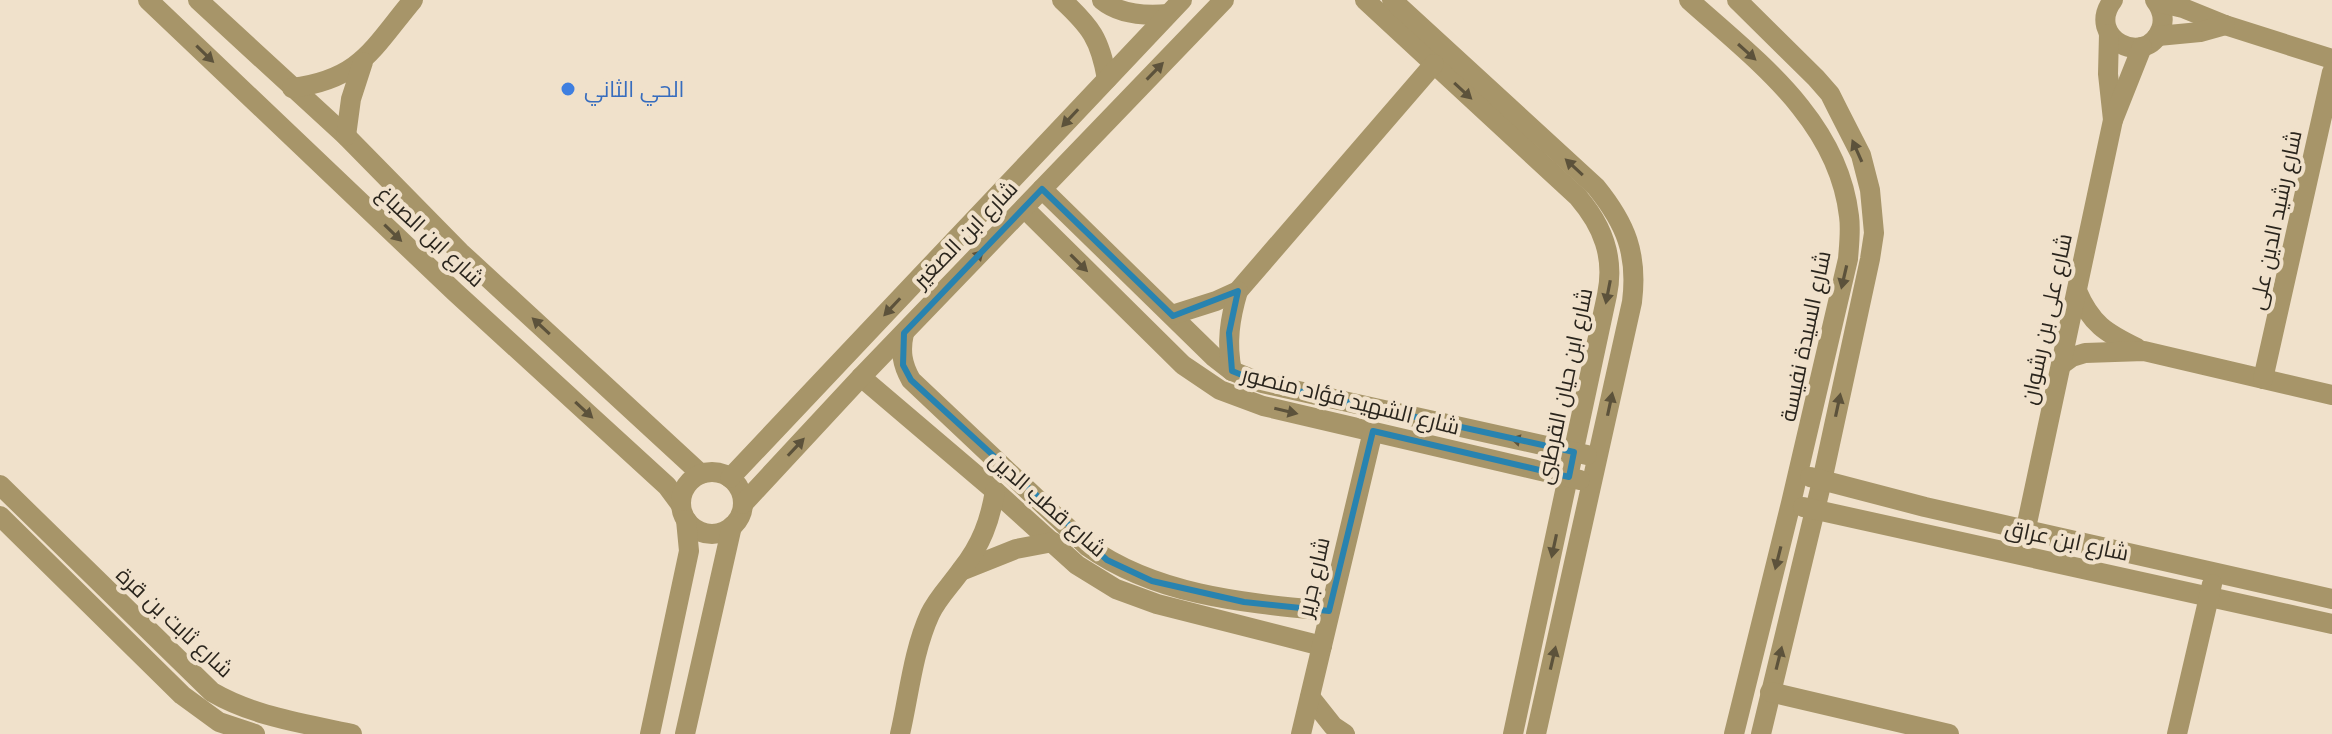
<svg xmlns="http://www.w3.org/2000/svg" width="2332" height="734" viewBox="0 0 2332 734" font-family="Raleway,Cairo,sans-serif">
  <rect width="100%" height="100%" fill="#f0e1cb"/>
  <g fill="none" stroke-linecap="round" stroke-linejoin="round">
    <g stroke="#a79569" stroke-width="20">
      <path d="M148 0 455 292 667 486 681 505"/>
      <path d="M198 0 346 136 460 252 701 474"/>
      <path d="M1062 0C1091 27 1100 39 1107 79"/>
      <path d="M1102 0C1120 15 1145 16 1168 14"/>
      <path d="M1365 0 1578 197C1603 226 1615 257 1607 295L1513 734"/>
      <path d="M1392 0 1596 187C1626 224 1638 254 1632 302L1536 734"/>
      <path d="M1689 0C1756 60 1838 120 1849 216 1851 230 1849 246 1848 259L1791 503 1734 734"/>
      <path d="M1737 0 1816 78 1830 94 1838 110 1861 155 1870 190 1874 233 1870 259 1822 481 1761 734"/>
      <path d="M2113 0C2084 38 2146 69 2161 29 2165 18 2162 9 2155 0"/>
      <path d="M2157 2 2183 8 2225 25 2332 59"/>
      <path d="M2109 34 2108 74 2113 120"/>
      <path d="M2156 38 2158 36 2200 32 2225 25"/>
      <path d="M292 88C361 79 372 49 413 0"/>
      <path d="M346 136 351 99 363 62"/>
      <path d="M1042 189 1214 357 1232 371 1262 383 1587 455"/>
      <path d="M1024 208 1183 365 1220 390 1263 406 1580 480"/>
      <path d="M2077 291C2091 324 2106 333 2137 348"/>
      <path d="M1172 315 1216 301 1238 291 1434 64"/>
      <path d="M904 333C900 351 902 364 911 380L1087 546C1157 596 1246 603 1329 611"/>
      <path d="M2061 365 2072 357 2085 353 2144 351 2332 395"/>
      <path d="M1232 371C1226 343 1230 318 1238 291"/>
      <path d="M861 377 995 491 1077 565 1116 589 1157 604 1322 646"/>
      <path d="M2263 379 2332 72"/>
      <circle cx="712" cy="503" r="31"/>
      <path d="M1810 477 1925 507 2332 599"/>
      <path d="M730 478 1182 0"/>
      <path d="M0 485 212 692C255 717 304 723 352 734"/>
      <path d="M743 504 861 377 1224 0"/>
      <path d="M1803 507 2332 624"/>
      <path d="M0 516 182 695 219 722 255 734"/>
      <path d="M2026 528 2113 120 2142 47"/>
      <path d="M961 571 1016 549 1053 542"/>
      <path d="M1770 692 1949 734"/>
      <path d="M1310 697 1333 726 1345 734"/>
      <path d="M650 734 689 551 686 520"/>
      <path d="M685 734 732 526"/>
      <path d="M900 734C909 695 913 651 930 614 938 597 951 585 962 569 981 545 990 521 995 491"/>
      <path d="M1301 734 1373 431"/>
      <path d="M2177 734 2212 584"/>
    </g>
  </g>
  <defs><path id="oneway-solid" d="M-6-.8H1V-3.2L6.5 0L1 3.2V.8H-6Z" transform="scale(2)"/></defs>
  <g fill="#5c523b">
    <use href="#oneway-solid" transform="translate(1747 52) rotate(42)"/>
    <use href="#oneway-solid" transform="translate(205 54) rotate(44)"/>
    <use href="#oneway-solid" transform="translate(1155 71) rotate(-46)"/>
    <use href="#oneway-solid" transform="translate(1463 91) rotate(43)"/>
    <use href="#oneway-solid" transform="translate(1070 118) rotate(133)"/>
    <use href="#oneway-solid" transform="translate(1857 151) rotate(-114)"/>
    <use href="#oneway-solid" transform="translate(1574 167) rotate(-137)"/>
    <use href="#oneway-solid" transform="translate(393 233) rotate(44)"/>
    <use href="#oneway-solid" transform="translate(975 259) rotate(-46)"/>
    <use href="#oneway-solid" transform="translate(1079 263) rotate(45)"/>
    <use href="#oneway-solid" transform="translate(1844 277) rotate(103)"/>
    <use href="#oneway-solid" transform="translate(1608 292) rotate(101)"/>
    <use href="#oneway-solid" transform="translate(892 307) rotate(133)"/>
    <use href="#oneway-solid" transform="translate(541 326) rotate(-137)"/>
    <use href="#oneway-solid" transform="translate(1610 404) rotate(-78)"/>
    <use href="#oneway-solid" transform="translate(1838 405) rotate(-78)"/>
    <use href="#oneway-solid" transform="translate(584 410) rotate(43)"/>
    <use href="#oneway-solid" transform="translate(1286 411) rotate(13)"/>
    <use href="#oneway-solid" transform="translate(1522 441) rotate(-167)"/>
    <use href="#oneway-solid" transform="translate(796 447) rotate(-47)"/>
    <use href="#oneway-solid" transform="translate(1554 546) rotate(102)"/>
    <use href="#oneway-solid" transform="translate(1778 558) rotate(104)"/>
    <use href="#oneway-solid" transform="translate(1553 658) rotate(-77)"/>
    <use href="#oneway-solid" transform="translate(1779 658) rotate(-76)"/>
  </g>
  <path fill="none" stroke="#2883b0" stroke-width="6" stroke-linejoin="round" d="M1042 189 1173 316 1238 291 1229 333 1232 371 1262 383 1574 452 1569 477 1373 431 1329 611 1244 602 1152 581 1107 560 911 380 903 365 904 333Z"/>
  <circle fill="#3f7fe0" stroke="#f0e1cb" stroke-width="3" cx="568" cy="89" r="8"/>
  <g text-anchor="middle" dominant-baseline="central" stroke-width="8" stroke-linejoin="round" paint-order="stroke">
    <g font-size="22" fill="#366cbe" stroke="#f0e1cb" text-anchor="start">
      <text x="584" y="89">الحي الثاني</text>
    </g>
    <g font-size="22" fill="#2a251d" stroke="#f0e1cb">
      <text transform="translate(2275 220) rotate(-78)">شارع رشيد الدين على</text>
      <text transform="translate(965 234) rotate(-46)">شارع ابن الصغير</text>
      <text transform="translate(431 236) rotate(43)">شارع ابن الصباغ</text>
      <text transform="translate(2046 319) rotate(-78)">شارع على بن رشوان</text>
      <text transform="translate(1805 336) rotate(-78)">شارع السيدة نفيسة</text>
      <text transform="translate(1564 386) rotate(-78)">شارع ابن حيان القرطبى</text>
      <text transform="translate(1351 400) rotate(14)">شارع الشهيد فؤاد منصور</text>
      <text transform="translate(1048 504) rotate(41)">شارع قطب الدين</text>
      <text transform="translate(2067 540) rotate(12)">شارع ابن عراق</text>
      <text transform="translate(1313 577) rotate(-77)">شارع جرير</text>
      <text transform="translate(175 622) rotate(43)">شارع ثابت بن قرة</text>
    </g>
  </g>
</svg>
